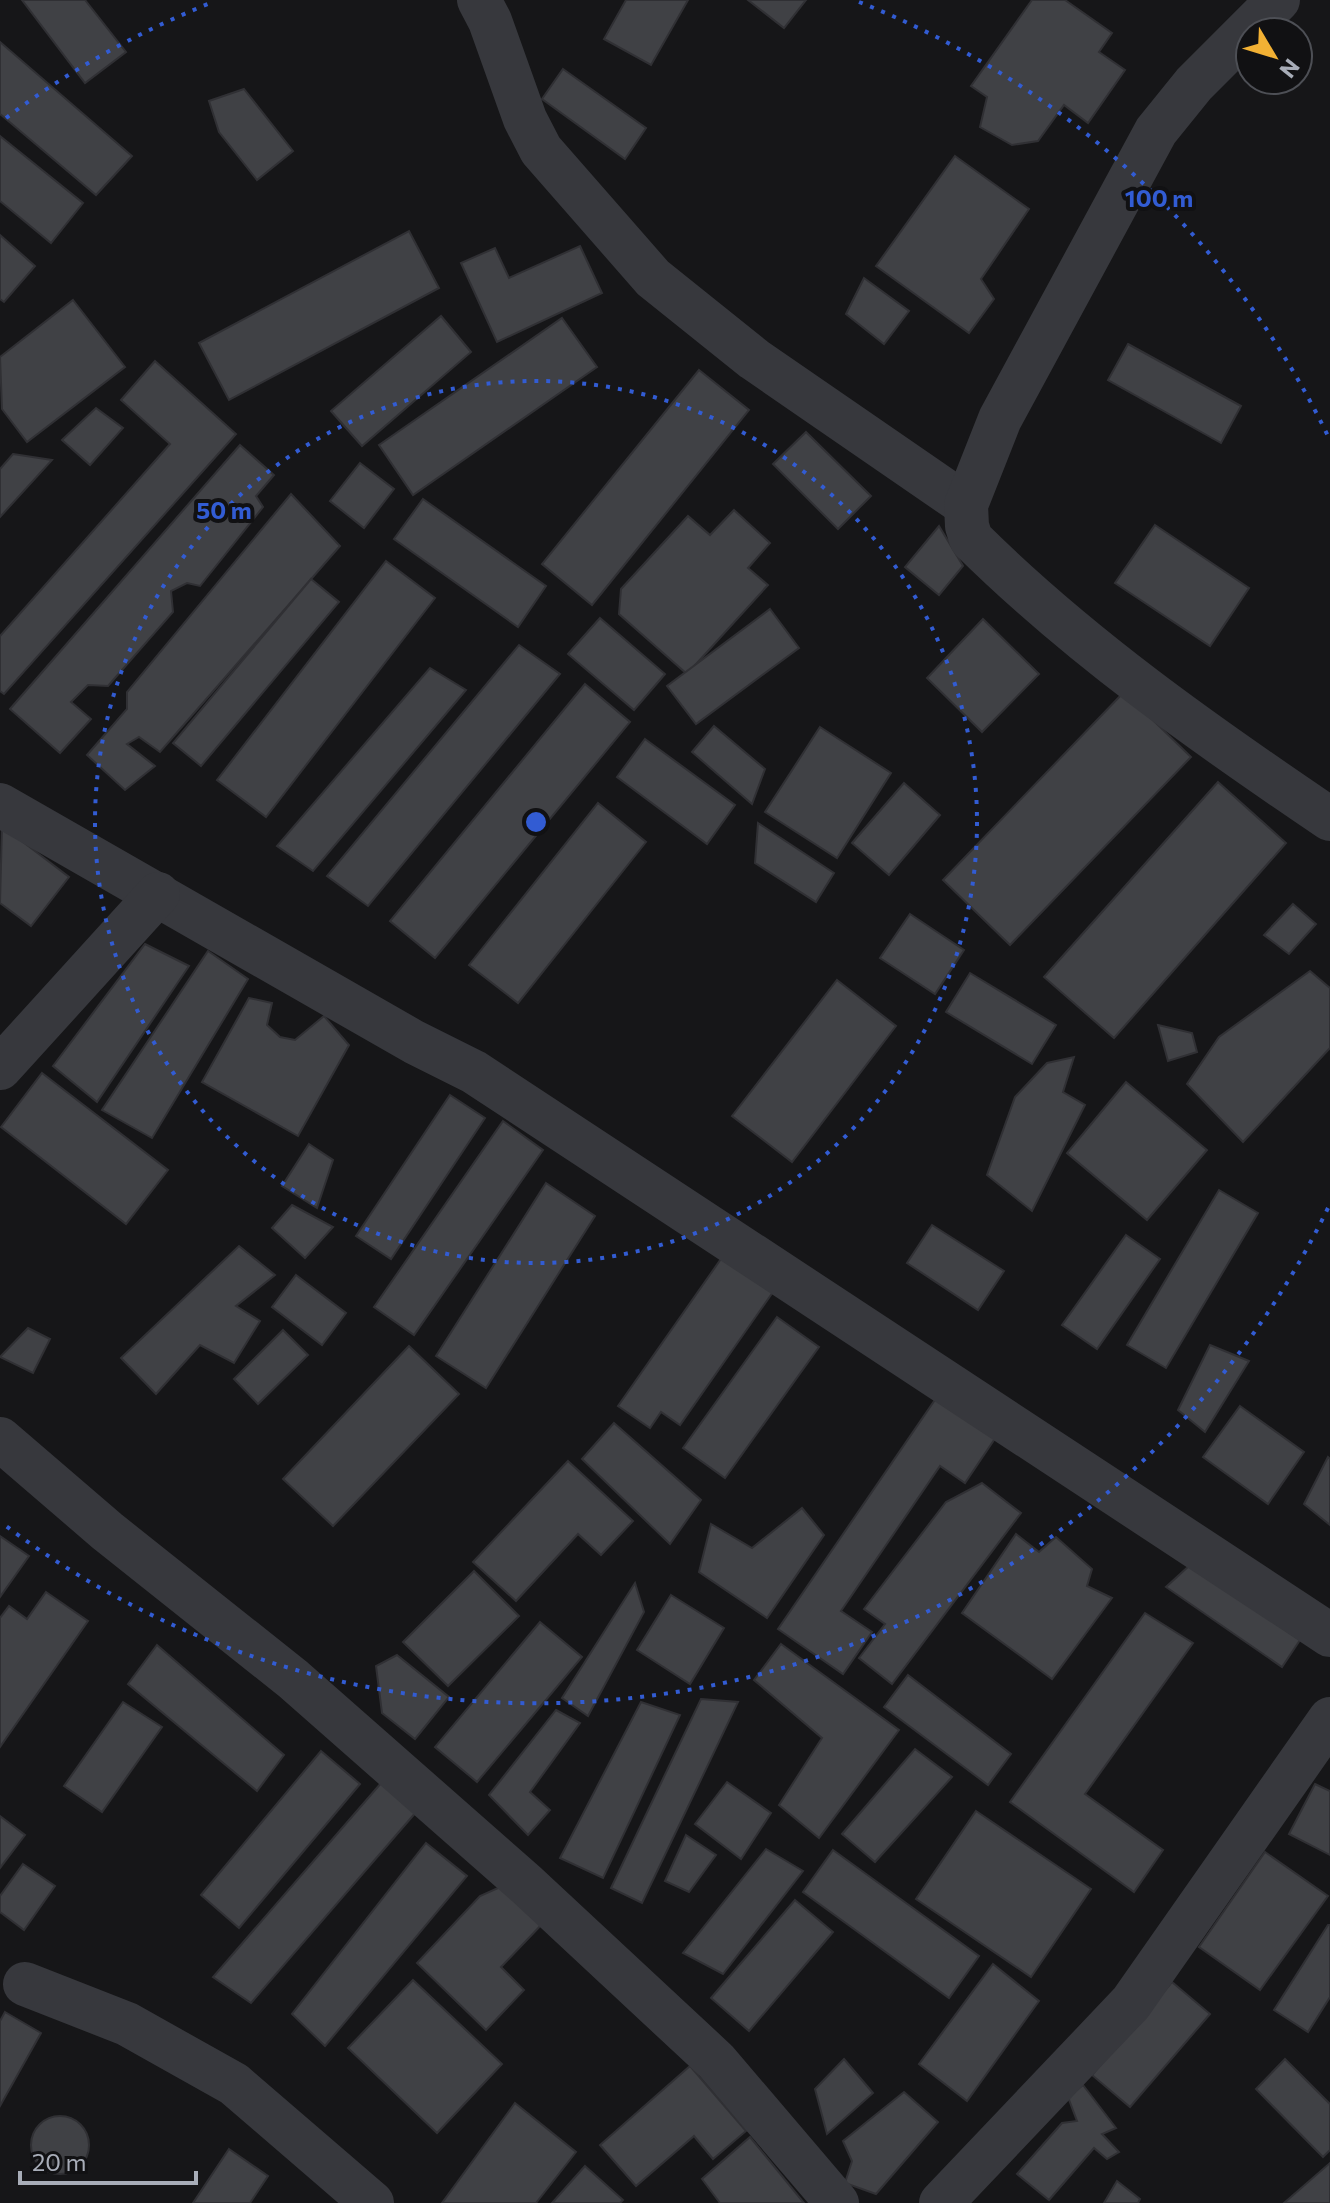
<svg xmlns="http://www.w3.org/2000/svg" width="1330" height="2203" viewBox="0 0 1330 2203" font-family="Commissioner,sans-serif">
  <rect width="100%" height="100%" fill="#161618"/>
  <g fill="#404145" stroke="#303034" stroke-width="2">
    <path d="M22 0H85L126 52 85 83Z"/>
    <path d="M626 0H688L651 65 604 39Z"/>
    <path d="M748 0H806L784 28Z"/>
    <path d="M1032 0H1065L1112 33 1099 52 1125 70 1088 123 1064 105 1038 141 1012 145 980 127 987 97 971 86Z"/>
    <path d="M0 42 132 156 96 195 0 114Z"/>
    <path d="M563 69 646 128 625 159 542 99Z"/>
    <path d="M244 89 293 151 257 180 219 132 209 101Z"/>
    <path d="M0 136 83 203 51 243 0 201Z"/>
    <path d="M955 156 1029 209 981 279 994 299 969 333 876 266Z"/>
    <path d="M409 231 439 288 229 400 199 343Z"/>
    <path d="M0 235 35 266 4 302 0 299Z"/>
    <path d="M580 246 602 293 497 342 461 263 495 248 509 278Z"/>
    <path d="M864 278 909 311 884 344 846 314Z"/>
    <path d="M73 300 125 367 27 442 2 409 0 357Z"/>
    <path d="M441 316 471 352 362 446 331 411Z"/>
    <path d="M562 318 597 367 413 495 379 445Z"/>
    <path d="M1128 344 1241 406 1221 443 1108 380Z"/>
    <path d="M155 361 236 434 4 694 0 691V636L170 444 121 400Z"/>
    <path d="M699 370 749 410 592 605 542 564Z"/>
    <path d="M96 408 123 428 90 465 62 440Z"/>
    <path d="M806 432 871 496 838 529 773 464Z"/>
    <path d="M240 445 274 475 256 496 263 507 200 586 187 583 171 591 173 612 108 686 88 685 71 702 91 719 60 753 10 709Z"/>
    <path d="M13 454 52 460 0 517V469Z"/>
    <path d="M360 463 394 489 364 528 330 501Z"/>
    <path d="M291 494 340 546 160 752 139 737 127 744 155 766 125 790 87 755 127 709V692Z"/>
    <path d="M423 499 546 586 518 627 394 539Z"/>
    <path d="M734 510 770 543 748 568 768 585 687 674 619 614 621 589 688 516 710 535Z"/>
    <path d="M1155 525 1249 588 1210 646 1115 583Z"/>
    <path d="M939 526 963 566 939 595 905 567Z"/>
    <path d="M386 561 435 598 266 817 217 780Z"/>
    <path d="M311 579 339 602 201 766 173 743Z"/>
    <path d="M770 609 799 648 696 724 667 686Z"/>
    <path d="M600 618 665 674 634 710 568 654Z"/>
    <path d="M983 619 1039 674 982 732 927 678Z"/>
    <path d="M519 645 560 674 368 906 327 876Z"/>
    <path d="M430 668 466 690 313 871 277 846Z"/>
    <path d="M585 684 630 722 435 958 390 921Z"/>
    <path d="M1124 692 1191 757 1010 945 943 880Z"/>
    <path d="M714 726 765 769 752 804 692 752Z"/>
    <path d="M820 727 891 773 837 858 765 812Z"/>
    <path d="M645 739 735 805 707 844 617 777Z"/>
    <path d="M1218 782 1286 843 1114 1038 1044 977Z"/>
    <path d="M904 783 940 815 889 875 852 843Z"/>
    <path d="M598 803 646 842 518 1003 469 965Z"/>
    <path d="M758 823 834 873 816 902 755 863Z"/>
    <path d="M2 826 69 877 31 926 0 903Z"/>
    <path d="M1293 904 1316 924 1289 954 1264 935Z"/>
    <path d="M910 914 964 950 935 994 880 958Z"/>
    <path d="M145 944 189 966 97 1102 53 1066Z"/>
    <path d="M208 951 248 979 152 1138 102 1110Z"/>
    <path d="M1310 971 1330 988V1048L1243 1142 1187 1084 1219 1037Z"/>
    <path d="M970 973 1056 1025 1032 1064 946 1012Z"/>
    <path d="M837 980 896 1026 792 1162 732 1116Z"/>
    <path d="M249 998 272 1003 267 1025 280 1037 295 1040 324 1016 349 1045 298 1136 202 1082Z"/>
    <path d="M1158 1025 1192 1033 1197 1052 1168 1061Z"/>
    <path d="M1074 1057 1063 1092 1085 1105 1032 1211 987 1175 1015 1097 1047 1063Z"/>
    <path d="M42 1073 168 1170 126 1224 1 1127Z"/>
    <path d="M1126 1082 1207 1150 1147 1220 1067 1153Z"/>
    <path d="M450 1095 485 1118 391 1259 356 1236Z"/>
    <path d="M503 1121 543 1150 414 1335 374 1307Z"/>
    <path d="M309 1144 333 1160 317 1208 282 1186Z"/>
    <path d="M546 1183 595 1216 486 1388 436 1356Z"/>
    <path d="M1219 1190 1258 1213 1166 1368 1127 1345Z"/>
    <path d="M292 1205 333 1227 305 1258 272 1228Z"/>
    <path d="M932 1225 1004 1271 978 1310 907 1263Z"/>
    <path d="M1126 1235 1160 1259 1097 1349 1062 1325Z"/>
    <path d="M239 1246 275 1275 236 1306 260 1321 234 1363 200 1345 156 1394 121 1358Z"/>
    <path d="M723 1256 773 1292 680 1425 661 1412 650 1428 618 1406Z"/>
    <path d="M296 1275 346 1313 322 1345 272 1307Z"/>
    <path d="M777 1317 819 1347 725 1478 683 1448Z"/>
    <path d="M28 1328 50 1339 33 1373 0 1357Z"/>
    <path d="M283 1330 308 1355 258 1404 234 1379Z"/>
    <path d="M1210 1345 1249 1361 1205 1432 1178 1410Z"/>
    <path d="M409 1346 459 1394 333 1526 283 1479Z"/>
    <path d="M939 1394 998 1434 965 1483 940 1466 841 1611 872 1632 843 1674 778 1629Z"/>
    <path d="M1240 1406 1304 1452 1268 1504 1203 1457Z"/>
    <path d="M614 1423 701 1500 670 1544 582 1459Z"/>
    <path d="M1328 1457 1330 1459V1525L1304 1504Z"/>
    <path d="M568 1461 633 1521 601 1555 578 1534 516 1601 473 1562Z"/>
    <path d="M982 1483 1021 1513 892 1684 859 1658 885 1624 864 1609 946 1502Z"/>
    <path d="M802 1508 824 1535 767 1618 699 1572 711 1524 752 1548Z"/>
    <path d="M1016 1534 1039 1552 1056 1537 1092 1569 1087 1586 1112 1598 1052 1679 962 1613Z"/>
    <path d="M0 1536 29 1556 0 1597Z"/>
    <path d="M1190 1565 1300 1640 1282 1667 1166 1587Z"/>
    <path d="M474 1571 519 1616 448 1686 403 1642Z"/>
    <path d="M635 1583 644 1612 588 1716 562 1698Z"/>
    <path d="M46 1592 88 1621 0 1747V1618L9 1606 27 1619Z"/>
    <path d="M671 1595 724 1628 690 1684 637 1650Z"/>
    <path d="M1145 1613 1193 1643 1085 1794 1163 1850 1134 1892 1010 1802Z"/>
    <path d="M540 1622 582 1657 477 1782 435 1747Z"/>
    <path d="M781 1644 899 1730 819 1838 779 1805 822 1738 754 1680Z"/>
    <path d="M157 1645 284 1755 257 1791 128 1684Z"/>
    <path d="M397 1655 449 1697 415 1739 382 1713 376 1666Z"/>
    <path d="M908 1675 1011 1754 988 1785 884 1707Z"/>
    <path d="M701 1699 738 1702 642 1903 611 1888Z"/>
    <path d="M123 1702 162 1727 102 1812 64 1786Z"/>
    <path d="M641 1702 680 1715 603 1878 560 1858Z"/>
    <path d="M556 1710 580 1723 530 1792 550 1810 528 1835 489 1795Z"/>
    <path d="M915 1749 952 1777 875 1862 842 1834Z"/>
    <path d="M321 1751 360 1784 239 1928 201 1895Z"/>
    <path d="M382 1782 417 1811 251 2003 213 1977Z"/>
    <path d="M727 1782 771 1813 741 1859 695 1824Z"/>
    <path d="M1315 1784 1330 1791V1855L1289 1834Z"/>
    <path d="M976 1811 1091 1889 1031 1977 916 1899Z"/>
    <path d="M0 1816 25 1835 0 1868Z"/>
    <path d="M686 1835 716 1855 689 1892 665 1881Z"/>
    <path d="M426 1843 467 1876 325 2046 292 2014Z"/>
    <path d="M766 1849 803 1871 723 1974 683 1953Z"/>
    <path d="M833 1850 979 1956 949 1998 803 1892Z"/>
    <path d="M1265 1852 1328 1896 1260 1990 1199 1947Z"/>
    <path d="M23 1864 55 1886 24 1930 0 1912V1896Z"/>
    <path d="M507 1884 545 1921 501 1967 524 1990 486 2030 417 1963 480 1896Z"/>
    <path d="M795 1900 833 1932 749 2031 711 1998Z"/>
    <path d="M1328 1925H1330V1997L1308 2032 1274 2010Z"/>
    <path d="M993 1964 1039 2001 967 2101 919 2064Z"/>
    <path d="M413 1980 502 2064 437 2133 348 2048Z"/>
    <path d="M1172 1982 1210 2014 1130 2107 1092 2075Z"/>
    <path d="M5 2012 41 2033 0 2106V2021Z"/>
    <path d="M844 2059 873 2093 827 2134 815 2089Z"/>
    <path d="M1285 2059 1330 2104V2150L1323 2157 1256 2089Z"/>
    <path d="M690 2066 746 2131 713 2159 694 2136 636 2186 600 2145Z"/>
    <path d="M1083 2085 1116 2128 1102 2134 1119 2152 1107 2159 1094 2148 1049 2200 1017 2174 1062 2123 1077 2121 1068 2097Z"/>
    <path d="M904 2092 938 2122 876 2194 845 2183 852 2161 843 2141Z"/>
    <path d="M515 2103 576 2152 536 2203H442Z"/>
    <circle cx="60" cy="2145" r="29"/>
    <path d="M750 2137 804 2203H720L702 2179Z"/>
    <path d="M229 2149 268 2176 250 2203H193Z"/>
    <path d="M1330 2163V2203H1284Z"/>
    <path d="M585 2166 623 2200 620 2203H552Z"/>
    <path d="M1117 2181 1140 2199 1138 2203H1104Z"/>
  </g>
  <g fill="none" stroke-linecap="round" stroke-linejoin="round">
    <g stroke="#37383d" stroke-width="44">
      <path d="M479 0 490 21 525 119 541 150 653 278 754 359 966 505"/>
      <path d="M1278 0 1194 84 1156 131 1000 419 966 505 967 526 971 539C1079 646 1204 734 1330 819"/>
      <path d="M0 805 414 1042 474 1072 1330 1635"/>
      <path d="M0 1068 158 894"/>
      <path d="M0 1439 107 1531 293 1679 527 1885 716 2061 837 2203"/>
      <path d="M25 1984 127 2024 234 2084 372 2203"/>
      <path d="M941 2203 1131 2003 1330 1719"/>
    </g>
  </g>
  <g fill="none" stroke="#325cd3" stroke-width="4" stroke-dasharray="4 8">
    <circle cx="536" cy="822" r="441"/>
    <path d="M1328 1208A881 881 0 0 1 6 1526M6 118A881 881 0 0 1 213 2M859 2A881 881 0 0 1 1328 436"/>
  </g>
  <circle cx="536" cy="822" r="12" fill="#325cd3" stroke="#111113" stroke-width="4"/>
  <g font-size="24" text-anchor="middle" font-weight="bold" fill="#325cd3" stroke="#111113" stroke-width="8" stroke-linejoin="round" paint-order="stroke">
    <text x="1159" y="207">100 m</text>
    <text x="224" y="519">50 m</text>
  </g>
  <g transform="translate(1274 56) rotate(128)"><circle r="38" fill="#111113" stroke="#4d4f55" stroke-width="2"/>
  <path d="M0-6L14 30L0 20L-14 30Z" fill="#f2b134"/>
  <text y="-12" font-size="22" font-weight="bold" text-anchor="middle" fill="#a8adb8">N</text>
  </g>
  <path d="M20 2171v12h176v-12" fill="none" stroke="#a8adb8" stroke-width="4"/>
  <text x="32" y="2171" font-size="24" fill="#a8adb8" stroke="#111113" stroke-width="6" paint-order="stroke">20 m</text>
</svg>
